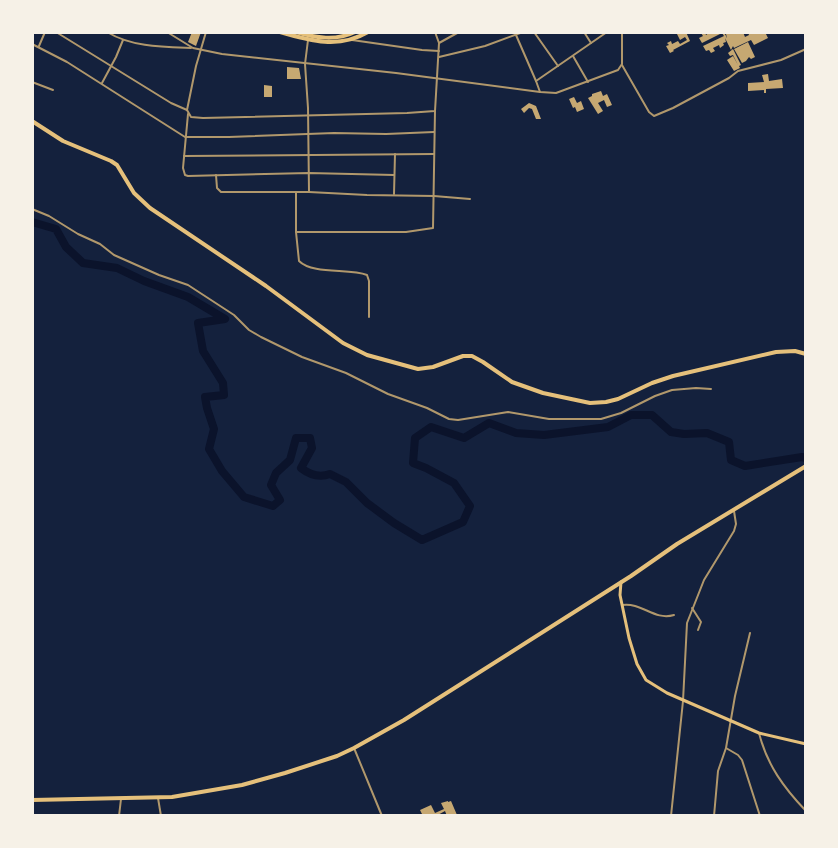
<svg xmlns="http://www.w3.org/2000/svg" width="838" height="848" viewBox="0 0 838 848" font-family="Arial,sans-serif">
  <rect width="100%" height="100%" fill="#14213d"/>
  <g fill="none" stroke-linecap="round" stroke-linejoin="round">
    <path stroke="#0b132b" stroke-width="8" d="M32 222 56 229 66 247 83 263 117 268 144 281 188 297 225 319 198 323 203 351 223 383 224 395 205 397 207 408 214 429 209 449 222 471 244 497 273 506 280 500 271 485 276 473 290 460 296 438H310L312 448 301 468C310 475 319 478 330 474L346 482 367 503 394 523 422 540 463 522 470 506 454 483 426 468 413 463 415 438 431 427 464 438 489 423 516 433 544 435 608 427 631 415H652L671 432 684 434 707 433 729 442 731 460 745 466 802 457 806 458"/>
  </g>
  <g fill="#c6a872">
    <path d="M192 32H201L196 46 188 42Z"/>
    <path d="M676 32H686L690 41 673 50 674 51 670 53 666 46 669 45 667 43 671 41 672 44 678 41 680 44 687 40 685 37 680 40Z"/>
    <path d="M703 32H705L706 35 710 32H724L727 38 726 34 728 32H743L745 37 749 35 748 32H765L768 38 754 45 751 40 734 48 733 46 731 50 725 38 726 42 723 43 724 45 720 48 719 45 713 48 715 51 711 53 709 50 706 51 703 46 724 36 722 33 702 43 699 38 703 36 701 33Z"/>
    <path d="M748 42 755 57 751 59 749 57 746 61 742 63 734 49Z"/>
    <path d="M733 49 741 65 739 66 740 68 734 71 727 60 733 56 738 65 733 55 730 56 728 53Z"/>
    <path d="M287 67 299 68 301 79H287Z"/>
    <path d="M768 74 769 81 782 79 783 88 766 89V93H764V90L748 91V83L764 82 762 75Z"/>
    <path d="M264 85 272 86V97H264Z"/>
    <path d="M601 91 603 96 607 94 612 105 607 107 604 100 598 103 603 111 598 114 588 98 592 96V94Z"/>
    <path d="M574 97 577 103 581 101 584 109 577 112 575 107 573 108 569 99Z"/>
    <path d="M529 103 536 106 541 119H536L532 109 529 108 524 113 521 109Z"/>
    <path d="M448 801V802L451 801 457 815 447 816 445 811 436 816H423L420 810 431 805 435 813 444 809 441 803Z"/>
  </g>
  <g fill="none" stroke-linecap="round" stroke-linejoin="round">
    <g stroke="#b1986c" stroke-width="2">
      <path d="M56 32 171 103 187 110"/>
      <path d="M107 32C132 47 162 47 191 48"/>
      <path d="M167 32 193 48 222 54 396 73 540 92 556 93 618 70 622 64V32"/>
      <path d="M206 32 196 66 187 110 191 117 203 118 407 113 435 111 439 43 435 32"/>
      <path d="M534 32 558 66"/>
      <path d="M584 32 591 43"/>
      <path d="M516 35 536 81"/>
      <path d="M308 40 305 64 308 108 309 192"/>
      <path d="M352 40 422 50 439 51"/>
      <path d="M439 43 459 32"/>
      <path d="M32 44 67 62 185 137H229L334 133 386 134 434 132"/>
      <path d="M39 46 45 32"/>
      <path d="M573 56 588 82"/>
      <path d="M439 57 485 46 523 32"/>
      <path d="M622 65 649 112 654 116 673 108 729 78 738 71 781 60 806 49"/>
      <path d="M32 82 53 90"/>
      <path d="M102 83 116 57 123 40"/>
      <path d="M540 92 536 81 607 32"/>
      <path d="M188 114 183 168 185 175 188 176 309 173 394 175"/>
      <path d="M184 156 434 154"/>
      <path d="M216 175 217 188 221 192H309L367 195 434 196 470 199"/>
      <path d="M296 192V232L299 261C313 275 349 268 367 275L369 281V317"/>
      <path d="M394 194 395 154"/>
      <path d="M32 209 49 216 78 234 100 244 114 255 159 275 188 285 234 315 249 330 261 337 302 357 346 373 388 394 427 408 449 419 458 420 508 412 549 419H601L621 413 655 396 672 390 696 388 711 389"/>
      <path d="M296 232H406L433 228 435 111"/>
      <path d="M622 605C642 602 654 621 674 615"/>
      <path d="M692 608 701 622 698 630"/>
      <path d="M759 733C767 765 784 788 806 811"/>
      <path d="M354 748 382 816"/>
      <path d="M726 748 738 755 742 760 760 816"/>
      <path d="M158 798 161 816"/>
      <path d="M119 816 121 799"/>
      <path d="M671 816 683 701 687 623 704 580 734 531 736 524 734 511"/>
      <path d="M714 816 718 771 726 748 735 696 750 633"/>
    </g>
    <path stroke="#e5c07b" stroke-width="3" d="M621 582 620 595 629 638 637 664 646 680 667 693 759 733 806 744"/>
    <g stroke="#e5c07b" stroke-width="4">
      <path d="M280 32C311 41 339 49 368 32"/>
      <path d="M296 32C316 38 336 41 355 32"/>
      <path d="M32 121 63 141 111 161 117 165 134 193 150 208 266 286 343 343 367 355 418 369 433 367 463 356H472L483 362 512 382 543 393 590 403 606 402 618 399 652 383 673 376 776 352 795 351 806 354"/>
      <path d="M32 800 172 797 242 785 285 773 337 756 354 748 404 720 631 576 677 544 806 466"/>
    </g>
  </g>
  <rect width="838" height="848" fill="none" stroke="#f6f1e7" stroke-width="68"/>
</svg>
